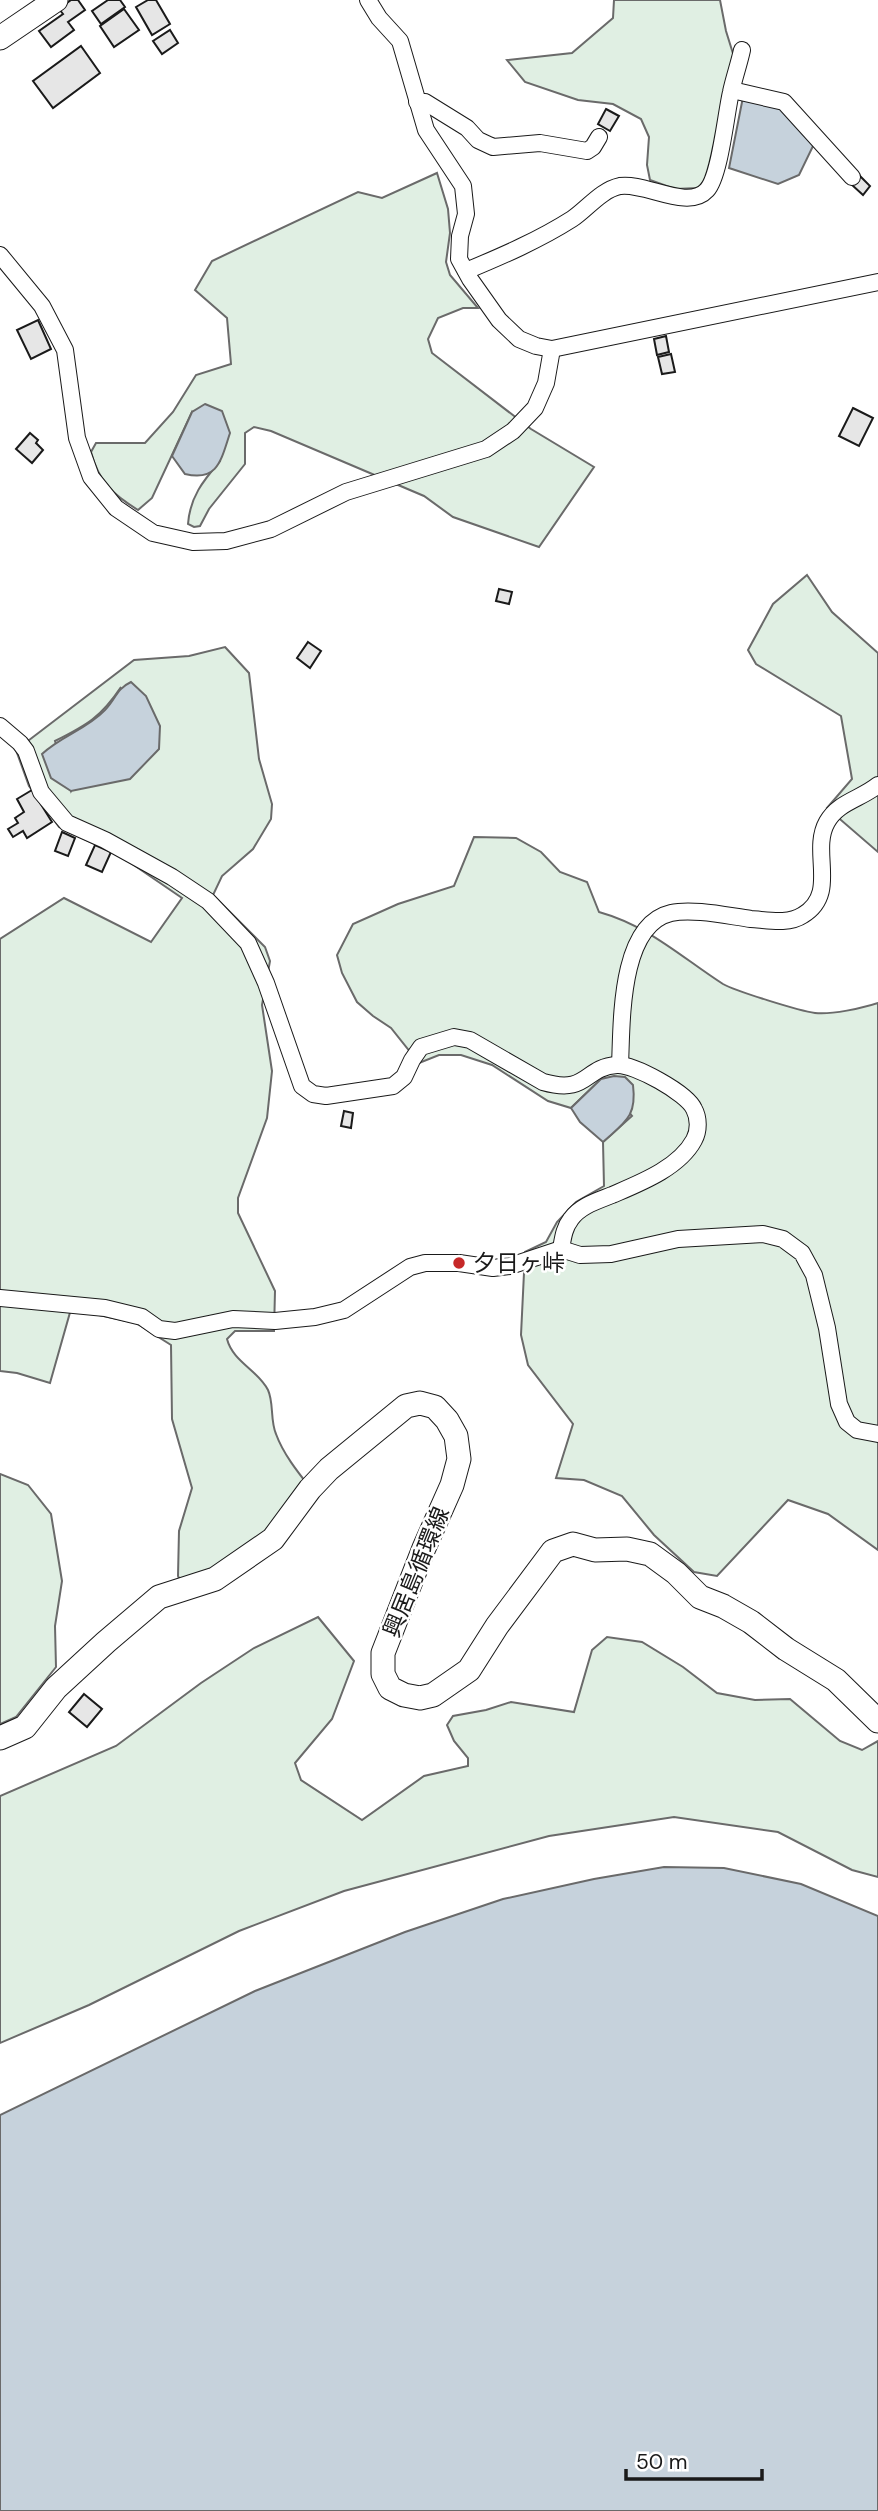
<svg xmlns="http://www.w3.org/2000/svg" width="878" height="2511" viewBox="0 0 878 2511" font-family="'DM Sans','Noto Sans JP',sans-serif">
  <rect width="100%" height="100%" fill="#fff"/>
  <g fill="#e0efe3" stroke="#6a6a6a" stroke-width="2" fill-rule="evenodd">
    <path d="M614 0H720L726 31 735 60 710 173 698 188 675 189 650 180 647 165 649 137 641 119 613 104 578 100 525 82 507 60 572 53 613 18Z"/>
    <path d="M437 173 448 209 450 233 446 262 450 275 478 308H463L438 318 428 339 432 353 531 429 594 467 539 547 453 517 424 496 271 431 254 427 245 433V464L209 509 200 526 194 527 188 524C190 497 203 481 220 461L192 412 152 498 138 510C112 494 99 482 91 452L96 443H145L173 412 196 375 231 364 227 318 195 290 212 261 358 192 382 198Z"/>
    <path d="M807 575 832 612 878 653V852L827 808 852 779 841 716 756 664 748 650 773 604Z"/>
    <path d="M225 647 249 673 259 759 272 804 271 819 253 849 222 876 213 895 265 947 270 961 262 1005 272 1071 267 1118 238 1198V1213L275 1291 274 1331H235L227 1339C233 1362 258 1370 268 1390 274 1403 270 1420 276 1434 284 1456 301 1476 315 1494L188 1597 178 1576 179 1531 192 1488 172 1419 171 1345 136 1323 71 1309 50 1383 17 1373 0 1371V939L64 898 151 942 182 898 122 857 59 827 29 786 16 750 134 660 189 656ZM121 687 71 791 55 741C87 725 101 717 121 687Z"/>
    <path d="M474 837 516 838 541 852 560 872 587 882 599 912C649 926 681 957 723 984 735 991 800 1011 815 1013 831 1015 863 1008 878 1003V1550L828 1514 788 1500 717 1576 694 1572 654 1535 622 1496 584 1480 556 1478 573 1424 528 1365 521 1335 525 1252 546 1242 557 1222 576 1202 604 1186 603 1142 632 1116 601 1079 571 1108 548 1101 492 1065 461 1055H439L419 1063 391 1028 373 1016 357 1002 342 973 337 955 353 924 398 904 454 886Z"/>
    <path d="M0 1474 28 1485 51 1514 62 1581 55 1626 56 1667 16 1717 0 1724Z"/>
    <path d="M318 1617 354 1661 332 1719 295 1763 301 1780 362 1820 424 1776 468 1766V1758L454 1741 447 1725 453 1716 486 1710 511 1702 574 1712 592 1650 607 1637 642 1642 683 1667 717 1693 755 1700 790 1699 840 1741 862 1750 878 1741V1877L852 1870 778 1832 674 1817 549 1836 344 1891 239 1931 89 2005 0 2043V1796L116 1746 201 1683 254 1648Z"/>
  </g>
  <g fill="#c6d2dc" stroke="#6a6a6a" stroke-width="2">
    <path d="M743 97 783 107 815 142 799 175 778 184 729 168Z"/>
    <path d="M205 404 222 411 230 433C221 460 218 482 185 474L172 456 192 412Z"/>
    <path d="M131 682 146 696 160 726 159 749 130 779 71 791 51 778 42 754C61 736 87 729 105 710 116 699 116 689 131 682Z"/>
    <path d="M614 1076 625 1077 633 1085C637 1117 625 1122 603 1142L580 1122 571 1108 601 1079Z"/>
    <path d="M664 1867 724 1868 801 1884 878 1916V2511H0V2115L255 1991 405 1932 503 1899 594 1879Z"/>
  </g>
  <g fill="#e6e6e6" stroke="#1a1a1a" stroke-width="2">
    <path d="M71 0H78L85 10 68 22 74 30 51 47 39 31 63 14 59 9Z"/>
    <path d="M108 0H120L125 7 101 24 92 11Z"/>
    <path d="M148 0H156L170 24 152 35 136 7Z"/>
    <path d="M124 9 139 30 114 47 100 26Z"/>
    <path d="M170 30 178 43 162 54 153 41Z"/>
    <path d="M81 46 100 73 53 108 33 81Z"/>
    <path d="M606 109 619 116 610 131 598 124Z"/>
    <path d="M860 176 870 186 863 195 852 185Z"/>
    <path d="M38 320 51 349 31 359 17 330Z"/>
    <path d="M666 336 669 352 657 355 654 339Z"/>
    <path d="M671 354 675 372 662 374 658 357Z"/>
    <path d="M853 408 873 418 859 446 839 436Z"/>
    <path d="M30 433 38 440 36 443 43 450 32 463 16 449Z"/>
    <path d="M499 589 512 592 509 604 496 601Z"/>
    <path d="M308 642 321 651 310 668 297 658Z"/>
    <path d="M32 790 52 822 27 838 23 831 13 837 8 829 18 823 15 818 24 812 17 799Z"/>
    <path d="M62 832 75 838 68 856 55 851Z"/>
    <path d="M95 845 111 852 102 872 86 865Z"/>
    <path d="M344 1111 353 1113 351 1128 341 1126Z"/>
    <path d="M84 1694 102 1709 87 1727 69 1712Z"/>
  </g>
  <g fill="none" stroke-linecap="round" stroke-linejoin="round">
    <g stroke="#1a1a1a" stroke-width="18">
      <g id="minor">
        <path d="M368 0 379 18 400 41 426 130 463 186 466 214 460 236 459 259 470 279 499 320 519 339 536 346 552 349 878 282"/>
        <path d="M732 90 784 102 852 177"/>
        <path d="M417 102H425L467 128 478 140 493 147 540 143 587 151 593 147 599 137"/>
        <path d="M0 255 42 306 65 350 77 438 91 477 116 508 153 533 193 542 226 541 271 529 346 492 486 449 513 431 535 408 546 383 552 349"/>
        <path d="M466 271C502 256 539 240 572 219 587 209 601 190 620 186 645 182 688 211 707 190 720 176 726 113 731 92 734 78 739 64 742 50"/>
        <path d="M0 726 20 743 26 751 41 792 67 823 105 840 172 877 208 901 248 943 266 983 302 1086 313 1094 326 1096 393 1086 404 1077 412 1060 421 1047 454 1037 470 1040 543 1082C589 1095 583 1067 617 1065 634 1064 687 1093 694 1109 699 1118 699 1131 694 1140 679 1168 640 1183 612 1195 597 1201 580 1206 571 1219 564 1228 563 1238 561 1249"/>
        <path d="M620 1065C622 1023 619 925 671 913 693 908 728 916 751 919 767 920 788 925 803 915 839 893 810 852 827 822 838 802 861 799 878 785"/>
        <path d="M0 1298 105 1308 142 1317 159 1329 175 1331 233 1319 275 1321 315 1317 344 1310 410 1267 425 1263H459L493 1268 510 1266 561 1249 580 1255 611 1254 678 1239 763 1234 783 1239 802 1253 814 1275 827 1328 839 1404 847 1422 857 1430 878 1434"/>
      </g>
    </g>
    <g stroke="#1a1a1a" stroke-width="25">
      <g id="secondary">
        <path d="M0 38 56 0"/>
        <path d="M0 1738 25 1727 56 1688 106 1642 159 1597 215 1579 273 1539 310 1489 329 1469 406 1406 420 1403 435 1407 447 1420 456 1436 459 1459 452 1485 424 1548 383 1653V1674L390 1688 404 1695 420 1698 433 1695 469 1670 497 1626 553 1551 573 1544 595 1550 627 1549 650 1554 676 1573 700 1597 723 1606 751 1622 786 1649 836 1680 878 1721"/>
      </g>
    </g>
    <use href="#minor" stroke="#fff" stroke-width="16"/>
    <use href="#secondary" stroke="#fff" stroke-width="23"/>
  </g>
  <circle fill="#c62828" stroke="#fff" stroke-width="2.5" cx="459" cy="1263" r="7"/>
  <g text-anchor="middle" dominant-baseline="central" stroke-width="5" stroke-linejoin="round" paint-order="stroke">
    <g font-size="23" fill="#1a1a1a" stroke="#fff" text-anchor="start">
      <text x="473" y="1263">夕日ヶ峠</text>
    </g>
    <g font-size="23" fill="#1a1a1a" stroke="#fff">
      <text transform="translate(416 1572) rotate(-68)">興居島循環線</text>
    </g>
  </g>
  <path d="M626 2469v10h136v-10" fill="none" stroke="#1a1a1a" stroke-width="3.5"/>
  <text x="636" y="2469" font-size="21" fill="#1a1a1a" stroke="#ffffff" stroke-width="5" paint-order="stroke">50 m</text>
</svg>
